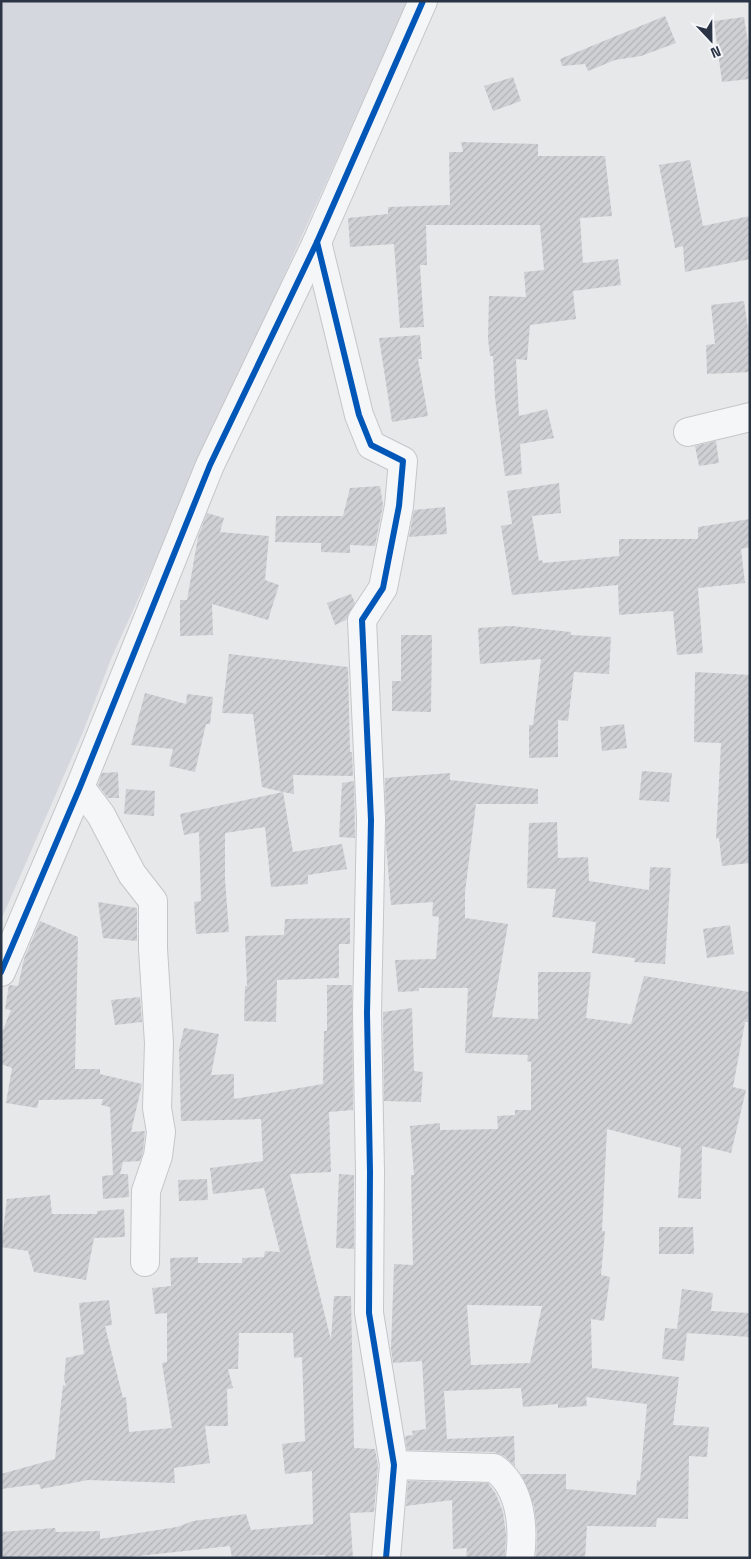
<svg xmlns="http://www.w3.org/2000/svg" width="751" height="1559" viewBox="0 0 751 1559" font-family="'Space Grotesk',sans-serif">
  <defs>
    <pattern id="building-hatch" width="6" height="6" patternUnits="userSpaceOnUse" patternTransform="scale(1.25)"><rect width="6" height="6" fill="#ced0d3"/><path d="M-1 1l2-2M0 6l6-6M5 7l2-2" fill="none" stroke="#b1b3b6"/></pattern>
  </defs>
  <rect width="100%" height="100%" fill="#e6e8ea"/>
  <path fill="#d4d7dd" d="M1 1H408L111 659 83 732 1 920Z"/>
  <g fill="url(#building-hatch)" fill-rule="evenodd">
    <path d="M665 16 676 43 641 56 615 60 588 71 585 64 562 66 560 59Z"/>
    <path d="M744 17 750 56V79L722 82 714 21Z"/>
    <path d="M513 77 521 101 493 111 484 86Z"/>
    <path d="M461 142 538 144V156H605L612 216 580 218 583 263 618 259 621 285 573 291 576 319 530 325 527 360 516 359 519 416 547 409 554 438 520 444 522 474 505 476 495 398 493 356H490L488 339 489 296 526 297 524 272 544 270 540 225H426L427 265H420L424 327 400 328 394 244 350 247 348 218 388 214V207L450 205 449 152H463Z"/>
    <path d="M690 160 703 226 750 216V259L685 272 683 246 675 248 659 165Z"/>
    <path d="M744 301 750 342V372L707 374 706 345 715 344 711 305Z"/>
    <path d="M420 335 422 359H418L428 416 392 422 379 338Z"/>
    <path d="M716 441 719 463 699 466 695 446Z"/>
    <path d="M559 483 561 513 532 516 539 561 542 560 543 563 619 556V539H698V527L750 519V547L741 549 745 583 698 588 703 653 677 655 673 611 619 615 618 585 512 595 501 526 512 524 507 491Z"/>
    <path d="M380 486 383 505 375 546 350 545V553L321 552V543L275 542 276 516H343L350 488Z"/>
    <path d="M445 507 447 534 409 537 414 510Z"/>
    <path d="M207 513 224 518 220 532 269 536 265 580 279 585 268 620 212 604 213 635 180 636V600H187L198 537Z"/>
    <path d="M351 594 355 603 346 620 335 625 327 603Z"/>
    <path d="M512 626 571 632V635L611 637 609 674 574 672 568 721 558 720V757L529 758V725H533L541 659 480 664 478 628Z"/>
    <path d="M401 635H432L431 712 392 711V681H401Z"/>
    <path d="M229 654 348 667 350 752H352L353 776 293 775 294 794 283 792 293 852 342 844 347 869 308 875V884L271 887 265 827 225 833V879L229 932 196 934 194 902 201 901 199 832 184 835 180 814 283 792 262 787 253 714 222 713Z"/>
    <path d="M695 672 750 675V863L722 866 719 838 716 839 721 743 694 742Z"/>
    <path d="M145 693 186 704 187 694 213 697 210 724H206L195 772 169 766 173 749 131 745Z"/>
    <path d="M624 724 627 748 602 751 600 727Z"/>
    <path d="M642 771 672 773 669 802 639 800Z"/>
    <path d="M118 772 119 798H108L98 785 102 773Z"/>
    <path d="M450 773V780L538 789V804H476L465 892V918L508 924 492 1017 538 1019V972H591L586 1018 631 1024 644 976 750 992 748 1022H745L733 1087 746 1090 731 1153 702 1146 701 1199 678 1198 681 1148 607 1129 602 1231H605L601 1275 610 1277 604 1321 591 1319 592 1368 679 1377 673 1425 709 1427 707 1457 689 1456 688 1519 657 1518 656 1527 587 1526 585 1558H536L537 1533 534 1506 521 1474H566V1489L636 1495 637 1480 640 1481 647 1404 586 1397 587 1406 558 1408V1404L523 1407 521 1388 444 1391 447 1439 514 1436 515 1466 504 1456 494 1452 407 1450 405 1436 413 1435 412 1431 426 1429 422 1361 393 1363 391 1349 394 1264 413 1265 411 1175H414L410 1126 440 1123V1130L498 1129 497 1116 515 1115V1110H531V1062L527 1061 528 1055 465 1053 468 988H419V991L398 992 395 960 436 959 439 917 432 916 433 902 391 905 386 844 385 778ZM467 1305 542 1306 530 1363 471 1365Z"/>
    <path d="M354 781 355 838 339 837 342 783Z"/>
    <path d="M126 789 155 791 154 816 124 814Z"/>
    <path d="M557 822 558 858 588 857 589 881 649 890 650 867 671 868 665 964 634 962 635 958 592 953 596 922 552 917 556 889 527 888 529 823Z"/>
    <path d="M98 902 137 908V941L103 938Z"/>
    <path d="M350 918V944H339V978L277 980 276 1022 244 1021 245 986H247L245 936 284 935 285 919Z"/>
    <path d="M40 921 78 937 75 1069H100V1074L142 1084 131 1132 145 1131 143 1152 140 1161 123 1162 120 1174H128L129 1197 103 1199 102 1176 113 1175 110 1107 101 1105 103 1099 39 1100 37 1108 6 1103 12 1068 1 1064V1035L11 1010 5 1009 9 985 18 986 24 959Z"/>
    <path d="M730 925 734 954 707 958 703 929Z"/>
    <path d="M327 985H352L353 1110 329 1112 331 1172 290 1174 331 1340 334 1296H351L354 1448 375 1449 378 1466 374 1512 350 1513 353 1558H325V1555L232 1558 230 1546 121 1558H38L37 1556 1 1558V1532L55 1528 56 1532 100 1531V1539L177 1527 193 1521 246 1514 251 1530 313 1524 312 1471 285 1474 282 1444 305 1441 302 1357 294 1358 293 1333H239L238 1369H228L233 1388 227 1389 228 1426H205L210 1463 174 1468 175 1483 88 1480 41 1489 39 1484 1 1489V1474L55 1459 63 1385 66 1386 64 1379 66 1358 84 1354 79 1303 109 1300 112 1325 105 1326 123 1398 126 1397 129 1432 172 1428 162 1363 167 1362V1313L155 1314 152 1288 171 1286 170 1258 198 1257V1263H242V1258L264 1257 265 1251 280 1252 264 1188 213 1194 210 1168 263 1161 261 1119 181 1121 179 1050 184 1028 219 1034 211 1075 234 1074V1099L323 1084 324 1031H327Z"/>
    <path d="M140 997 142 1022 115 1025 111 1000Z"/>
    <path d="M412 1008 414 1071 423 1072 421 1102 384 1101 383 1012Z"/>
    <path d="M339 1174 354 1175V1249L336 1248Z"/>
    <path d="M207 1179 208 1200 179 1201 178 1180Z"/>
    <path d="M50 1195 52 1214H97V1211L124 1209 125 1237 94 1238 86 1280 34 1272 28 1251 1 1247 7 1199Z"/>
    <path d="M659 1227H693L694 1254H659Z"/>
    <path d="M682 1289 713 1293 711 1311 750 1313V1337L687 1333 684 1361 662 1359 665 1328 677 1329Z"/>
    <path d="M408 1481 488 1483 496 1494 503 1512 506 1534 505 1558H466L467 1548 453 1549 452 1500 406 1506Z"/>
  </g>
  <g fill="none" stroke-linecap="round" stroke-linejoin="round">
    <g stroke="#c4c6c8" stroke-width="30">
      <g id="street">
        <path d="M317 242 359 415 371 445 403 461 399 506 383 588 362 620 371 820 367 1013 370 1172 369 1313 394 1465 386 1558"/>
        <path d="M688 432 750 417"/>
        <path d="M80 787 101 815 132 874 153 901V949L159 1043 157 1108 161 1132 158 1156 146 1191 145 1262"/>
        <path d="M1 972 80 787 210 465 317 242 423 1"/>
        <path d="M394 1465 494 1468C521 1487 524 1527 520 1558"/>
      </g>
    </g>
    <use href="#street" stroke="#f5f6f7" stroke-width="28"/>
    <g stroke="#f4f6f9" stroke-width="9">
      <g id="cycleway">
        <path d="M317 242 359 415 371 445 403 461 399 506 383 588 362 620 371 820 367 1013 370 1172 369 1313 394 1465 386 1558"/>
        <path d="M1 972 80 787 210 465 317 242 423 1"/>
      </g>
    </g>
    <use href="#cycleway" stroke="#0057b8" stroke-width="6"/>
  </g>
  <rect width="751" height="1559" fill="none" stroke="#2b3445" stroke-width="5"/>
  <g transform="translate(711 40) rotate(158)" stroke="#f4f6f9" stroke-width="4" paint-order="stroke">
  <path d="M0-4L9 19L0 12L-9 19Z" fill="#2b3445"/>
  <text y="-8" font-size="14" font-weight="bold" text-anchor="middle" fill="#2b3445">N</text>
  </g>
</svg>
